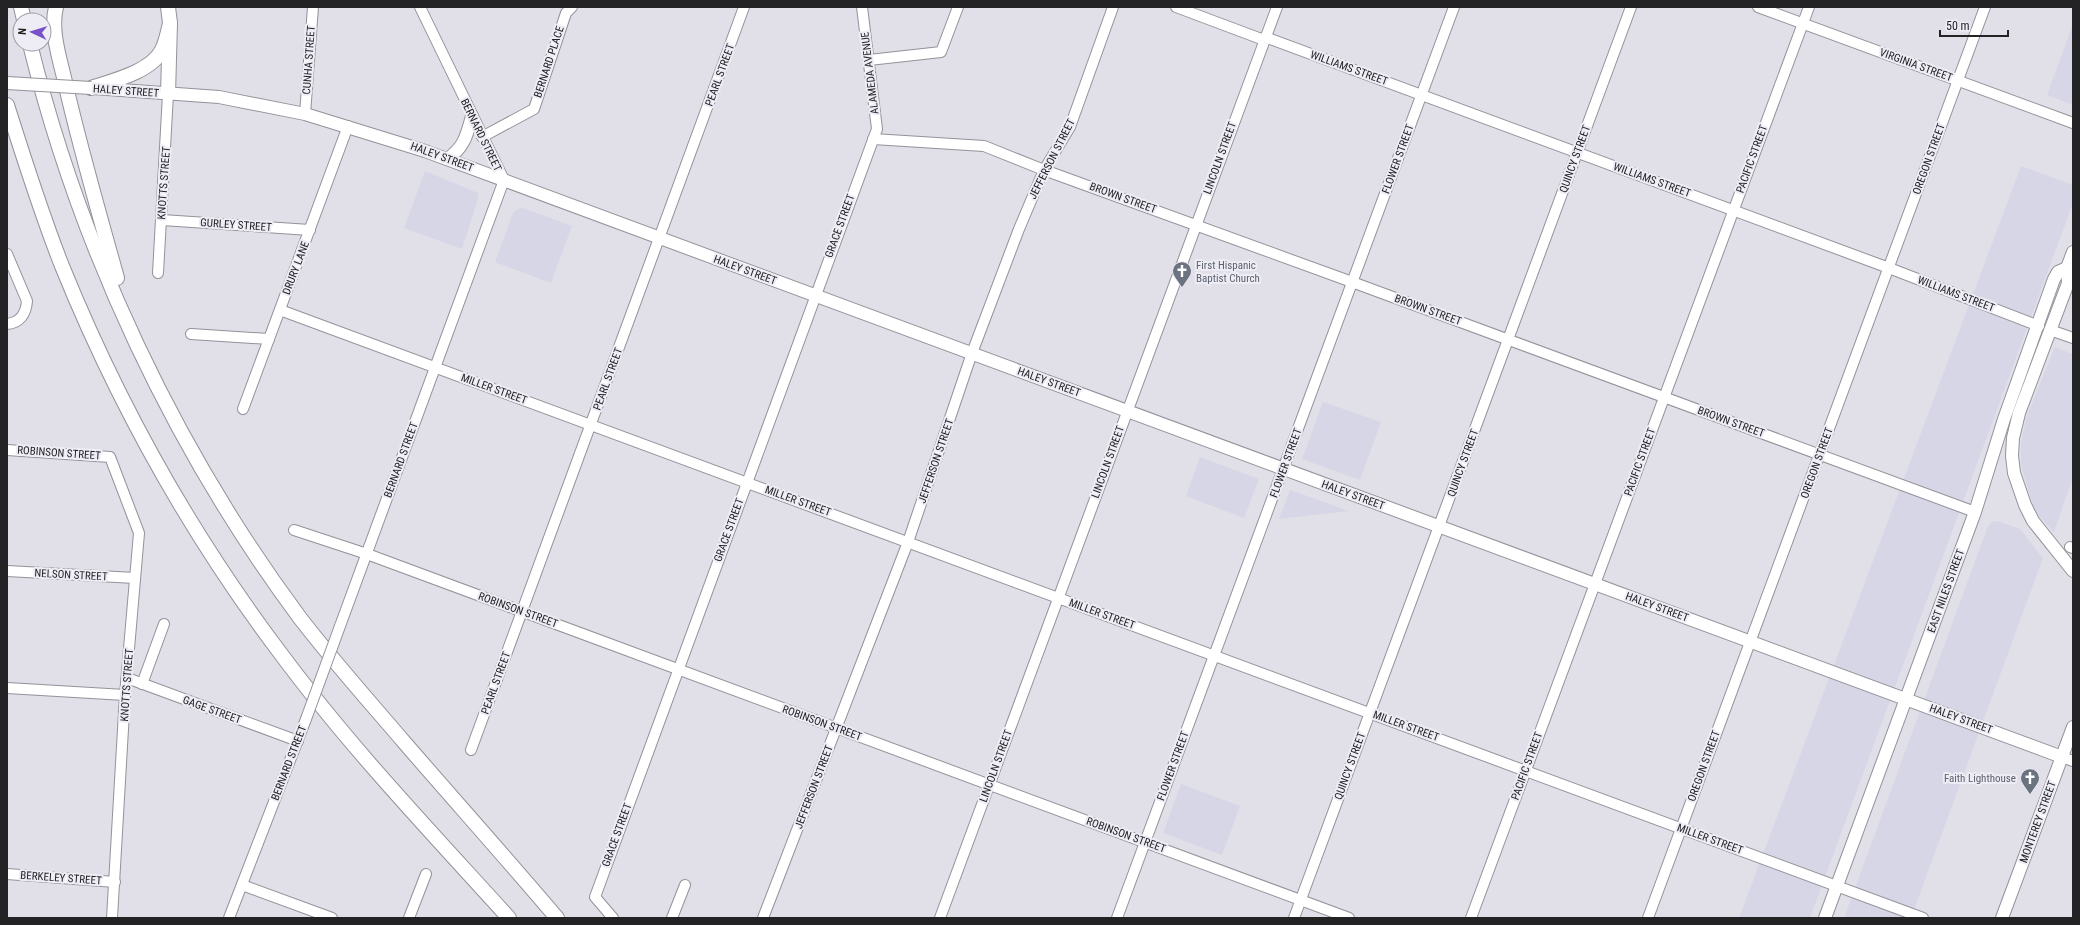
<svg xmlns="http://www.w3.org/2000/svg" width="2080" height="925" viewBox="0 0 2080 925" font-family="'Roboto Condensed',sans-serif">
  <rect width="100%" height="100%" fill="#e1e0e9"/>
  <g fill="#d7d6e6">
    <path d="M2073 24V105L2047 95Z"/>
    <path d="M2021 166 2073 185V203L1810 918H1739Z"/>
    <path d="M425 171 478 193V199L462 249 404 228Z"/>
    <path d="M523 208 572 226 551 283 495 262 513 213 517 209Z"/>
    <path d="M2055 347 2073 354V477L2054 532 2035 512 2021 466V444L2026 418Z"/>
    <path d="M1323 402 1381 422 1360 480 1302 459Z"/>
    <path d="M1200 457 1259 479 1244 518 1186 496Z"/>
    <path d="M1290 490 1310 497 1349 511 1279 519Z"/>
    <path d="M1998 521 2020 529 2043 558 1911 918H1844L1988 526 1992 522Z"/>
    <path d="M1181 784 1240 806 1222 855 1163 833Z"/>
  </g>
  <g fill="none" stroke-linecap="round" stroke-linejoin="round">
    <g stroke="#92929a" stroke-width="12">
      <g id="minor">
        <path d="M1176 7 1264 40"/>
        <path d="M1758 7 2073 123"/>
        <path d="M1265 37 1889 268 2039 326"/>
        <path d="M869 60 941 52 958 7"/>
        <path d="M305 114 313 7"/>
        <path d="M482 137 534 109 566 13 572 7"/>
        <path d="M873 139 984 146 1044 170 1352 282 1975 512"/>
        <path d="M162 220 310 230"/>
        <path d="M7 254 27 301C26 314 20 323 7 324"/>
        <path d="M158 273 168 94"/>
        <path d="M280 310 1923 918"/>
        <path d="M2050 330 2073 338"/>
        <path d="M191 334 269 339"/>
        <path d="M243 409 348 126"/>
        <path d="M7 450 110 457 139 533 125 695 112 918"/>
        <path d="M294 530 367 554 1349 918"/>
        <path d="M2070 547 2073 548"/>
        <path d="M7 571 135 578"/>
        <path d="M340 626 504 180 420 7"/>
        <path d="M127 678 298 741"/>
        <path d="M142 684 164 624"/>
        <path d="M7 688 125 695"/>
        <path d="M471 750 744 7"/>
        <path d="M2062 757 2073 761"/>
        <path d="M7 874 115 882"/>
        <path d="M242 885 332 918"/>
        <path d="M229 918 306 719"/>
        <path d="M409 918 426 874"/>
        <path d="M613 918 595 897 877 129 862 7"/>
        <path d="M672 918 685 885"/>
        <path d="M763 918 908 542 972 353 1019 229 1044 170 1070 127 1113 7"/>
        <path d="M940 918 1277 7"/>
        <path d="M1117 918 1454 7"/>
        <path d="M1294 918 1631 7"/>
        <path d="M1471 918 1809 7"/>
        <path d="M1648 918 1985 7"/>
      </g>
    </g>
    <g stroke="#92929a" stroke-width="14">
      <g id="major">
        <path d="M93 88 219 97 305 114 425 151 2062 757"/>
        <path d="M447 159C464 148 467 135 472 116"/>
        <path d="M2073 252 2067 268 2068 283 2019 413 2013 438 2012 456 2014 473 2025 505 2033 521 2073 571"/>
        <path d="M1825 918 1975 512 2004 419 2054 279 2058 272 2067 268"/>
        <path d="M2002 918 2073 727"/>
      </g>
    </g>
    <g stroke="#92929a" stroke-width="16">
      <g id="highway">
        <path d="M21 7 24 20"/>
        <path d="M56 7C50 31 60 59 65 82 80 148 99 213 117 278"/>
        <path d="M30 44C80 248 175 450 300 618 333 661 369 701 404 742 455 801 507 859 557 918"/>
        <path d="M91 88C112 81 151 72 162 50 166 42 168 32 170 23"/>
        <path d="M168 94 170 23 168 7"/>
        <path d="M7 105C24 159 41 213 62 266 118 404 191 535 281 654 350 747 431 832 509 918"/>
      </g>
    </g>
    <use href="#minor" stroke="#fff" stroke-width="10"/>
    <use href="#major" stroke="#fff" stroke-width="12"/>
    <use href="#highway" stroke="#fff" stroke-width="14"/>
    <g stroke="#92929a" stroke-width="12" stroke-linecap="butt">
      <path id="minor-bridge" d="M306 719 340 626"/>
    </g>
    <g stroke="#92929a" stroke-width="14" stroke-linecap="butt">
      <path id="major-bridge" d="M7 83 91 88"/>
    </g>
    <use href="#minor-bridge" stroke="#fff" stroke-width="10"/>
    <use href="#major-bridge" stroke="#fff" stroke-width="12"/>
  </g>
  <defs>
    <g id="church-pin" transform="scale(1)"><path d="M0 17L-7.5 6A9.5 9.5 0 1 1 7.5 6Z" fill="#6b7280" stroke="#eeedf6"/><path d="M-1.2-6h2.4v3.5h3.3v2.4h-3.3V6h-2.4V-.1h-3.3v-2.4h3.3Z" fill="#fff"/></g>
  </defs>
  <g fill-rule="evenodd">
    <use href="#church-pin" x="1182" y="271"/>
    <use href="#church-pin" x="2030" y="778"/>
  </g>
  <g text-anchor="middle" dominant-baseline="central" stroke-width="4" stroke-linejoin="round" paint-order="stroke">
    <g font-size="11" fill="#232326" stroke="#eeedf6">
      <text transform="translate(309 60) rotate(-86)">CUNHA STREET</text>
      <text transform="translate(549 62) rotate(-72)">BERNARD PLACE</text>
      <text transform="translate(1916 65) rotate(20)">VIRGINIA STREET</text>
      <text transform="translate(1349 68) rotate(20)">WILLIAMS STREET</text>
      <text transform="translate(870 73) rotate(-97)">ALAMEDA AVENUE</text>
      <text transform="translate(720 75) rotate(-70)">PEARL STREET</text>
      <text transform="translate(126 91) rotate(4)">HALEY STREET</text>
      <text transform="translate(481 135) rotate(64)">BERNARD STREET</text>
      <text transform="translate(442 157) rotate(20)">HALEY STREET</text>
      <text transform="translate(1220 158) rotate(-70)">LINCOLN STREET</text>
      <text transform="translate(1052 159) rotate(-63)">JEFFERSON STREET</text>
      <text transform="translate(1398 159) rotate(-70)">FLOWER STREET</text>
      <text transform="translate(1575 159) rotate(-70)">QUINCY STREET</text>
      <text transform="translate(1752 159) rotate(-70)">PACIFIC STREET</text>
      <text transform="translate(1929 159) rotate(-70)">OREGON STREET</text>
      <text transform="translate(1652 180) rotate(20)">WILLIAMS STREET</text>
      <text transform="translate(164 183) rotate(-86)">KNOTTS STREET</text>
      <text transform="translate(1123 198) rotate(20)">BROWN STREET</text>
      <text transform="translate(236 225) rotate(4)">GURLEY STREET</text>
      <text transform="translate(840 226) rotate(-70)">GRACE STREET</text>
      <text transform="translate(296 268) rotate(-69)">DRURY LANE</text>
      <text transform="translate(745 270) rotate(20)">HALEY STREET</text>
      <text transform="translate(1956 294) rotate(21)">WILLIAMS STREET</text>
      <text transform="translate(1428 310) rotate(20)">BROWN STREET</text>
      <text transform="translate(608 379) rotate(-70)">PEARL STREET</text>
      <text transform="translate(1049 382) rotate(20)">HALEY STREET</text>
      <text transform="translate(494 389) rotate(20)">MILLER STREET</text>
      <text transform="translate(1731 422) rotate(20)">BROWN STREET</text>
      <text transform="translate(59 453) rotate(4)">ROBINSON STREET</text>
      <text transform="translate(401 460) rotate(-70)">BERNARD STREET</text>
      <text transform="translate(936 461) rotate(-71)">JEFFERSON STREET</text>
      <text transform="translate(1108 462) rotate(-70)">LINCOLN STREET</text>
      <text transform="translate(1640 462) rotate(-70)">PACIFIC STREET</text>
      <text transform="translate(1286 463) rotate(-70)">FLOWER STREET</text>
      <text transform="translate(1463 463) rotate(-70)">QUINCY STREET</text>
      <text transform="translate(1817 463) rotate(-70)">OREGON STREET</text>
      <text transform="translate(1353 495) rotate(20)">HALEY STREET</text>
      <text transform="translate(798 501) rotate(20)">MILLER STREET</text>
      <text transform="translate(729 530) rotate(-70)">GRACE STREET</text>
      <text transform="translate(71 575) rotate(3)">NELSON STREET</text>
      <text transform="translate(1946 591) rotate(-70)">EAST NILES STREET</text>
      <text transform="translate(1657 607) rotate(20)">HALEY STREET</text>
      <text transform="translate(518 610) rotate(20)">ROBINSON STREET</text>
      <text transform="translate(1102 614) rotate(20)">MILLER STREET</text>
      <text transform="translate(496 683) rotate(-70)">PEARL STREET</text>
      <text transform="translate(127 685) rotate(-86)">KNOTTS STREET</text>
      <text transform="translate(212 710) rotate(20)">GAGE STREET</text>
      <text transform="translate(1961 719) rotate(20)">HALEY STREET</text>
      <text transform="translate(822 723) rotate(20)">ROBINSON STREET</text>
      <text transform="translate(1406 726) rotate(20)">MILLER STREET</text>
      <text transform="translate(289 763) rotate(-69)">BERNARD STREET</text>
      <text transform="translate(996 766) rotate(-70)">LINCOLN STREET</text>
      <text transform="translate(1173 766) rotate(-70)">FLOWER STREET</text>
      <text transform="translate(1350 766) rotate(-70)">QUINCY STREET</text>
      <text transform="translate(1527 766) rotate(-70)">PACIFIC STREET</text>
      <text transform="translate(1704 766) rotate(-70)">OREGON STREET</text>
      <text transform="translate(814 787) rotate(-69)">JEFFERSON STREET</text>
      <text transform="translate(2038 822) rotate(-70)">MONTEREY STREET</text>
      <text transform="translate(617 835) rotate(-70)">GRACE STREET</text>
      <text transform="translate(1126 835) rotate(20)">ROBINSON STREET</text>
      <text transform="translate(1710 839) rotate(20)">MILLER STREET</text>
      <text transform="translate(61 878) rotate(4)">BERKELEY STREET</text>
    </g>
    <g font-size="11" fill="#5b616d" stroke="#eeedf6" text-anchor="start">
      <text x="1196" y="265">First Hispanic<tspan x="1196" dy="13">Baptist Church</tspan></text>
      <text x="2016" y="778" text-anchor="end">Faith Lighthouse</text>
    </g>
  </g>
  <rect width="2080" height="925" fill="none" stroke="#232326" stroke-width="16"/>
  <g transform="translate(32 32) rotate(274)"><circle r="19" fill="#eeedf6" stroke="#9d9ca3"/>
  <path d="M0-3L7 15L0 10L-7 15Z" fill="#7852cb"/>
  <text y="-6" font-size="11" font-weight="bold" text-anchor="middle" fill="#232326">N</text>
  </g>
  <path d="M1940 30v6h68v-6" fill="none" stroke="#232326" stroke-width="2"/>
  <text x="1946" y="30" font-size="12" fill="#232326" stroke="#eeedf6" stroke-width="3" paint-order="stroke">50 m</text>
</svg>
